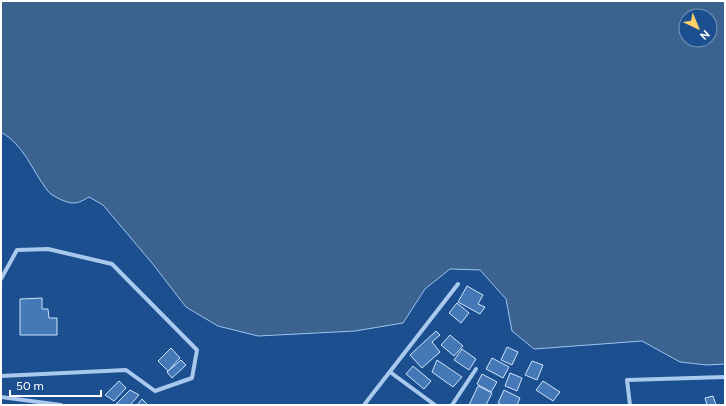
<svg xmlns="http://www.w3.org/2000/svg" width="726" height="406" viewBox="0 0 726 406" font-family="Figtree,sans-serif">
  <rect width="100%" height="100%" fill="#1b4f8f"/>
  <path fill="#3c6290" stroke="#9cc4f0" fill-rule="evenodd" d="M1 1H725V364L707 365 680 362 642 341 534 349 512 331 506 299 480 270 450 269 425 289 403 323 355 331 258 336 218 326 186 307 152 263 103 205 89 197C85 199 79 203 75 203 68 204 51 196 47 190 32 170 24 145 1 132ZM686 16H710V40H686Z"/>
  <g fill="#4478b7" stroke="#cfe3fa">
    <path d="M467 286 483 295 478 304 485 307 480 314 458 302Z"/>
    <path d="M42 298V309H48L49 318H57V335H20V299Z"/>
    <path d="M457 303 469 313 461 323 449 313Z"/>
    <path d="M436 331 440 335 432 342 440 352 422 368 410 355Z"/>
    <path d="M450 335 463 346 454 356 441 345Z"/>
    <path d="M507 347 518 352 512 365 501 360Z"/>
    <path d="M171 348 180 358 168 371 158 361Z"/>
    <path d="M462 349 476 359 469 370 454 360Z"/>
    <path d="M492 358 509 367 503 378 486 369Z"/>
    <path d="M181 360 186 365 172 378 167 372Z"/>
    <path d="M437 360 462 377 453 387 432 372Z"/>
    <path d="M532 361 543 365 537 380 525 375Z"/>
    <path d="M413 366 431 381 424 389 406 374Z"/>
    <path d="M510 373 522 378 517 391 505 386Z"/>
    <path d="M482 374 497 382 491 392 477 384Z"/>
    <path d="M119 381 126 388 114 401 105 395Z"/>
    <path d="M543 381 560 392 553 401 536 390Z"/>
    <path d="M478 386 492 393 486 405H469Z"/>
    <path d="M130 390 139 395 130 405 116 404Z"/>
    <path d="M504 390 520 398 517 405H502L498 403Z"/>
    <path d="M713 396 716 405H707L705 398Z"/>
    <path d="M142 399 148 405H137Z"/>
  </g>
  <g fill="none" stroke-linecap="round" stroke-linejoin="round">
    <g stroke="#a9c9ee" stroke-width="4">
      <path d="M1 279 17 250 48 249 112 264 197 350 192 378 155 391 126 370 1 376"/>
      <path d="M390 372 435 405"/>
      <path d="M1 397 61 405"/>
      <path d="M364 405 458 284"/>
      <path d="M452 405 476 369"/>
      <path d="M630 405 627 380 725 377"/>
    </g>
  </g>
  <rect width="726" height="406" fill="none" stroke="#ffffff" stroke-width="4"/>
  <g transform="translate(698 28) rotate(136)"><circle r="19" fill="#1b4f8f" stroke="#7695bc"/>
  <path d="M0-3L7 15L0 10L-7 15Z" fill="#ffd166"/>
  <text y="-6" font-size="11" font-weight="bold" text-anchor="middle" fill="#ffffff">N</text>
  </g>
  <path d="M10 390v6h91v-6" fill="none" stroke="#ffffff" stroke-width="2"/>
  <text x="16" y="390" font-size="12" fill="#ffffff" stroke="#1b4f8f" stroke-width="3" paint-order="stroke">50 m</text>
</svg>
